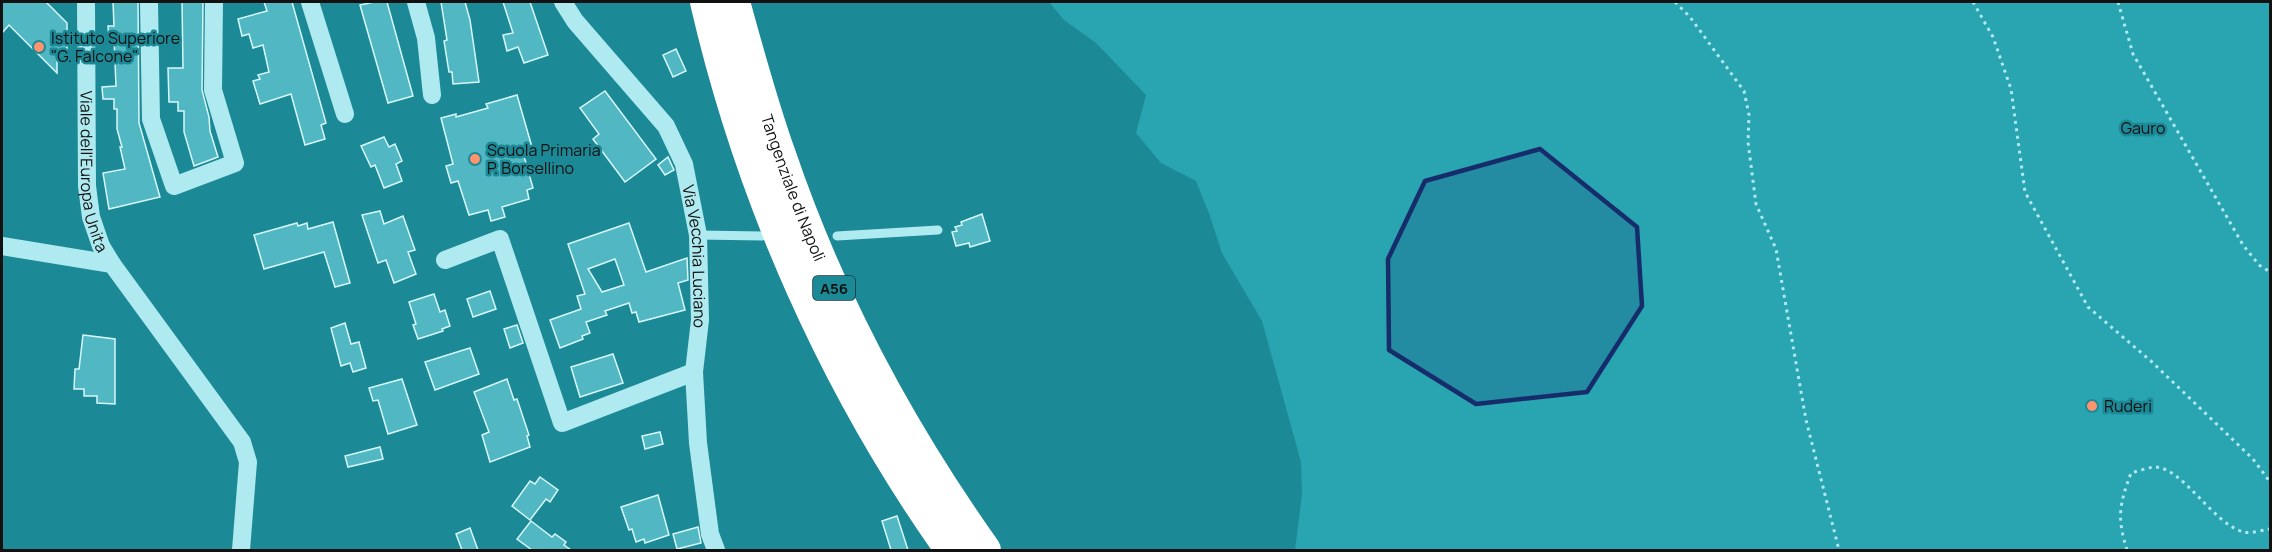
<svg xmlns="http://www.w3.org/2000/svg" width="2272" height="552" viewBox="0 0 2272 552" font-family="Manrope,sans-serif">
  <rect width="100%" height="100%" fill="#1c8996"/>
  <path fill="#29a4b1" d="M1049 2H2270V550H1295L1302 494 1301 462 1262 321 1222 253 1210 216 1196 181 1161 163 1136 133 1146 95 1096 43 1064 20Z"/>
  <g fill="#51b7c2" stroke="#d6f8fb" stroke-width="1.5" fill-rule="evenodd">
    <path d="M2 2H46L67 23V56H57V73L9 25 2 33Z"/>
    <path d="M113 2H138L139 123 160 197 109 209 103 173 125 169 120 147H122L117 129V109H114V99H103L102 87 116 86 114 39H109L108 26H114Z"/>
    <path d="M182 2H203L202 90 209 117 210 131 218 157 194 166 184 132V111H178V102H169L168 68H183Z"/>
    <path d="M264 2H292L326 123 321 125 325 139 305 145 291 94 260 104 253 81 260 79 258 75 269 72 263 45 253 48 249 34 242 36 238 19 267 11Z"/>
    <path d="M374 2H387L413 96 388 103 360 5Z"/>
    <path d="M441 2H465L470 20 479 82 453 84 452 72H449L444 41 447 40Z"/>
    <path d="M503 2H530L548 55 524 63 518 47 507 51 503 35 513 33Z"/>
    <path d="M676 49 686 71 673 77 663 55Z"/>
    <path d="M605 91 656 159 625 182 593 139 599 134 580 108Z"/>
    <path d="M517 95 534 154 524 156 533 188 527 190 529 199 502 207 505 217 491 221 488 210 469 215 458 181 451 183 446 166 453 164 441 118 456 114V117L488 108 486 104Z"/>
    <path d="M384 137 389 147 395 144 402 161 396 164 402 181 384 188 375 165 371 167 361 146Z"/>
    <path d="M668 157 674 170 665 175 658 165Z"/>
    <path d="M380 211 384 224 403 216 415 250 408 252 416 274 394 283 386 260 378 263 362 215Z"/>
    <path d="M982 214 990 241 970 247 969 243 956 246 952 232 957 231 955 227 962 225 961 222Z"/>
    <path d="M333 222 350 283 335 287 324 252 264 269 254 235 297 223 298 226 307 223 308 229Z"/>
    <path d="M629 223 646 272 687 258 688 280 678 283 685 310 639 322 636 312 632 313 629 303 605 311 607 315 586 322 590 333 582 336 583 339 560 348 550 320 581 309 577 296 585 294 568 244ZM615 259 624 285 602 292 588 269Z"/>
    <path d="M490 291 496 309 473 317 467 299Z"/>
    <path d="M434 294 440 312 445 310 450 326 442 329 443 331 418 339 413 325 416 324 409 302Z"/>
    <path d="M345 323 351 344 359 342 366 368 353 372 350 363 341 366 331 328Z"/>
    <path d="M517 325 523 343 510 348 504 329Z"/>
    <path d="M83 335 115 339V404L97 403V396H84V389H74L75 369H79Z"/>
    <path d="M470 348 479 374 435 390 425 362Z"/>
    <path d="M613 354 623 383 580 397 571 367Z"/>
    <path d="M402 379 417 425 388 434 378 400 373 401 369 388Z"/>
    <path d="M507 379 514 400 517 399 529 435 527 436 530 447 490 462 482 435 489 432 474 392Z"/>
    <path d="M660 432 663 444 645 449 642 436Z"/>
    <path d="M380 447 383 459 348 467 345 456Z"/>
    <path d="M540 477 558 490 550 502 546 499 530 520 512 506 530 481 535 484Z"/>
    <path d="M658 495 669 535 645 543 644 539 636 542 632 529 629 530 621 507Z"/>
    <path d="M897 516 908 550H891L882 521Z"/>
    <path d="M531 521 552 537 555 534 566 542 564 545 571 550H532L517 539Z"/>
    <path d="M698 527 701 543 677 549 673 534Z"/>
    <path d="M470 528 478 550H462L456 534Z"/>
  </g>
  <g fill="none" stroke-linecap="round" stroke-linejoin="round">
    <g stroke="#afeaf0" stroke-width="3" stroke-dasharray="3 4.5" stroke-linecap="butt">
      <path d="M1675 2 1690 17 1744 91 1749 115 1748 142 1756 204 1776 249 1806 420 1839 550"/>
      <path d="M1973 2 1993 37 2011 89 2025 192 2088 307 2152 362 2253 459 2270 482"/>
      <path d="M2118 2 2133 54 2243 245 2259 265 2270 272"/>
      <path d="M2127 550C2117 518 2119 505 2131 473 2138 471 2147 468 2154 467 2183 467 2211 522 2243 532 2251 534 2262 530 2270 529"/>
    </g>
    <g stroke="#afeaf0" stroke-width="9">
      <path d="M698 235 762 236"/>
      <path d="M837 236 938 230"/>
    </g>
    <g stroke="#afeaf0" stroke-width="18">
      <path id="s1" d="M86 2 87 186 91 217 101 246 112 264"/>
      <path d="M149 2 151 119 174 186 235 163 213 90 214 2"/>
      <path d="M310 2 345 114"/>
      <path d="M416 2 426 38 432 95"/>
      <path id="s2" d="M563 2 575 21 666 126 684 164 698 235 700 320 694 372 698 443 710 534 716 550"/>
      <path d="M2 246 112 264 242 442 248 462 241 550"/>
      <path d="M445 260 500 239 562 423 694 372"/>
    </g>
    <g stroke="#fff" stroke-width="32">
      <path d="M706 2C751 197 835 387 951 550"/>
      <path id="s3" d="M734 2C748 53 762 105 780 155 828 296 899 429 985 550"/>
    </g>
  </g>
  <path fill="#162c6b" fill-opacity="0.2" stroke="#162c6b" stroke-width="4.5" stroke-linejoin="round" d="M1540 149 1637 227 1642 306 1587 392 1476 404 1389 350 1388 259 1425 181Z"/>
  <g fill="#ff936e" stroke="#1c8996" stroke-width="2">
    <circle cx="39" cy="47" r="6"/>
    <circle cx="475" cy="159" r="6"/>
    <circle cx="2092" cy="406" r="6"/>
  </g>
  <g text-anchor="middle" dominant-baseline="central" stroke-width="5" stroke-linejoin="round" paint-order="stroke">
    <rect fill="#1c8996" stroke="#143539" stroke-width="1.5" x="813" y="276" width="42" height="24" rx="4.5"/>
    <g font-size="15" font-weight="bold" fill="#111">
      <text x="834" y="288">A56</text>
    </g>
    <g font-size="16" fill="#111" stroke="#1c8996" text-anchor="start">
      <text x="51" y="38">Istituto Superiore<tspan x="51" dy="18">"G. Falcone"</tspan></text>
      <text x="487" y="150">Scuola Primaria<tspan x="487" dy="18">P. Borsellino</tspan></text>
      <text x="2104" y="406">Ruderi</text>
    </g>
    <g font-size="16" fill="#111" stroke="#1c8996">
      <text x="2143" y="128">Gauro</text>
    </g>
    <g font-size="16" fill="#111" stroke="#1c8996">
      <text stroke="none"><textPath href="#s1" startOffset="170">Viale dell'Europa Unita</textPath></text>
      <text stroke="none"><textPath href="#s3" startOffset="195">Tangenziale di Napoli</textPath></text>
      <text stroke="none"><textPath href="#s2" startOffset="297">Via Vecchia Luciano</textPath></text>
    </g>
  </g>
  <rect width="2272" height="552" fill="none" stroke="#111111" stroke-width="6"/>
</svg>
